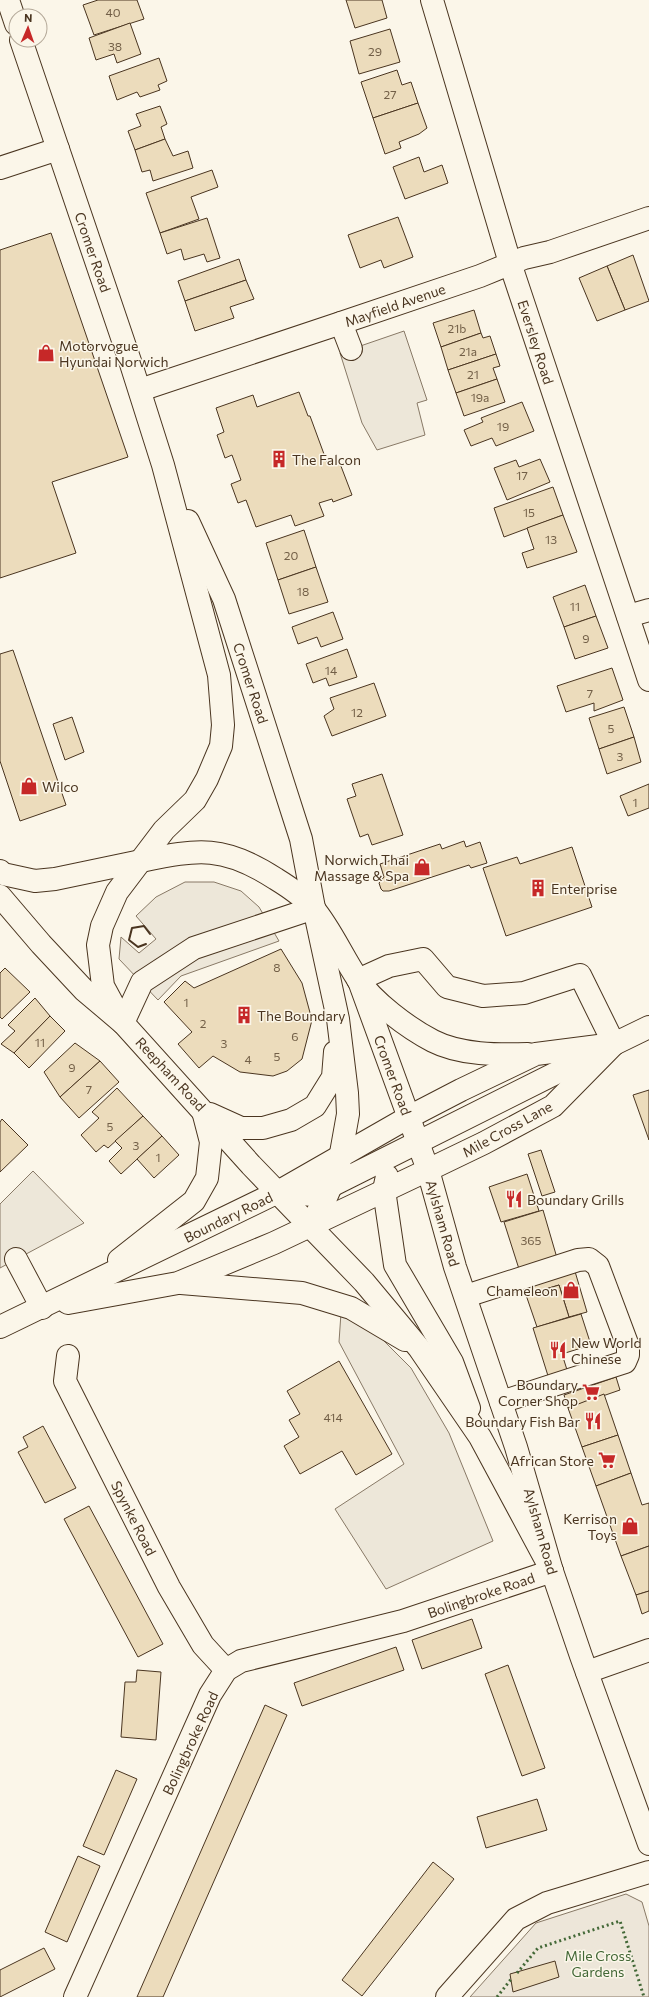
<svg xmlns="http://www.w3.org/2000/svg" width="649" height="1997" viewBox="0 0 649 1997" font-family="Commissioner,sans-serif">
  <rect width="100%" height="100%" fill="#fbf6e9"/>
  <path fill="#ede6d9" stroke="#887966" d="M626 1894 642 1902 649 1926V1997H470L536 1923Z"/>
  <g fill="#ede7d9" stroke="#887966">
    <path d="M404 331 427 400 417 403 425 435 377 450 362 423 340 353Z"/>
    <path d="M185 882H214L241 891 259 907 279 941 181 976 158 1000 119 959 121 937 139 953 156 939 136 916 156 897Z"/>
    <path d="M33 1171 84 1223 0 1268V1204Z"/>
    <path d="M341 1313 381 1338 411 1368 449 1433 493 1541 386 1589 335 1509 404 1464 339 1342Z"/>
  </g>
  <g fill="#ecdcbc" stroke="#4a3520">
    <path d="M98 0H137L144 19 94 35 83 5Z"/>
    <path d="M346 0H382L387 18 355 28Z"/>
    <path d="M130 23 141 54 117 63 114 54 96 60 89 38Z"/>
    <path d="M390 29 400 62 359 74 350 41Z"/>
    <path d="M159 58 167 81 158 85 160 90 140 97 137 92 117 100 109 76Z"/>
    <path d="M397 70 402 85 411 82 418 103 373 118 361 82Z"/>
    <path d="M418 103 427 128 419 134 399 142 401 148 385 154 373 118Z"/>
    <path d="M160 106 167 124 161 127 165 139 135 150 128 131 141 126 136 114Z"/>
    <path d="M165 139 173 156 188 151 193 168 153 181 150 170 142 172 135 150Z"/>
    <path d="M419 157 424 172 442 165 448 183 405 199 393 167Z"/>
    <path d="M212 170 218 187 191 197 199 219 160 233 146 193Z"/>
    <path d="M398 217 413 257 384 268 381 260 360 268 348 235Z"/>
    <path d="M207 218 220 258 207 262 204 254 184 260 181 249 167 254 160 233Z"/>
    <path d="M51 233 128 457 52 482 76 553 0 578V250Z"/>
    <path d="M633 255 649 301 625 310 607 266Z"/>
    <path d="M239 259 246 280 185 301 178 281Z"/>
    <path d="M607 266 625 310 597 321 579 278Z"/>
    <path d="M246 280 254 299 230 307 234 318 195 331 185 301Z"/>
    <path d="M474 310 481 333 441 347 433 323Z"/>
    <path d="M481 333 483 338 490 336 496 354 448 370 441 347Z"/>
    <path d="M496 354 500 366 493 368 497 379 456 393 448 370Z"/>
    <path d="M497 379 505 402 464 416 456 393Z"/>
    <path d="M299 392 308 416H310L328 465 339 461 352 495 333 502 332 499 319 503 324 516 295 526 291 515 256 527 246 500 238 503 231 484 241 480 232 455 225 458 217 435 224 432 216 408 253 395 257 407Z"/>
    <path d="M522 402 534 431 496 446 492 438 471 446 464 430 483 422 481 418Z"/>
    <path d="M540 459 550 482 507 500 494 468 516 460 519 467Z"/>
    <path d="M553 487 563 515 504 537 494 508Z"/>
    <path d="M563 515 577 552 527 568 522 553 534 549 527 528Z"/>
    <path d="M304 530 316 567 278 580 266 543Z"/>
    <path d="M316 567 328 602 289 614 278 580Z"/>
    <path d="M585 585 596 616 564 627 553 597Z"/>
    <path d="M333 612 343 639 321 647 317 637 298 644 292 627Z"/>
    <path d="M596 616 608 648 575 659 564 627Z"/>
    <path d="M347 649 357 677 329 686 326 678 313 683 306 664Z"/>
    <path d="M13 650 66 805 20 821 0 761V654Z"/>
    <path d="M612 668 623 700 594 711V703L566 712 557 686Z"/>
    <path d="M374 683 386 716 332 736 324 716 334 709 330 698Z"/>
    <path d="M624 707 634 737 599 749 589 718Z"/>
    <path d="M72 717 84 752 65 760 53 724Z"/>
    <path d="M634 737 641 762 607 774 599 749Z"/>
    <path d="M382 774 403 835 372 845 368 834 360 837 347 799 356 796 352 784Z"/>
    <path d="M649 784V808L628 816 620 796Z"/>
    <path d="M464 841 466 847 480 842 487 863 471 868 469 865 389 891H383L381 889 379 883 384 877 380 864 440 844 442 849Z"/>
    <path d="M572 847 592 907 506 936 483 868 517 857 520 864Z"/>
    <path d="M281 949 302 983 312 1020 302 1059 287 1071 273 1076 240 1072 213 1056 199 1068 178 1044 192 1032 164 1002 185 981 194 988Z"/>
    <path d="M5 968 30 992 2 1019 0 1017V973Z"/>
    <path d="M35 998 50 1016 14 1053 1 1044 15 1031 8 1025Z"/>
    <path d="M50 1016 65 1031 29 1068 14 1053Z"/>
    <path d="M75 1043 100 1061 60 1097 44 1072Z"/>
    <path d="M100 1061 119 1082 79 1118 60 1097Z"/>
    <path d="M117 1088 143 1116 108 1148 104 1145 96 1152 81 1135 99 1118 92 1112Z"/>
    <path d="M649 1090V1140L633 1095Z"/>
    <path d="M143 1116 162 1136 121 1174 109 1161 122 1148 115 1141Z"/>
    <path d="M2 1119 28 1145 0 1172V1122Z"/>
    <path d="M162 1136 179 1155 154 1178 137 1159Z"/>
    <path d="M541 1150 555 1192 542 1196 528 1154Z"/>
    <path d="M527 1174 539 1211 501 1222 489 1187Z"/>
    <path d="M543 1210 557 1258 519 1269 504 1222Z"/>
    <path d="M574 1268 587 1312 569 1317 559 1285 526 1295 523 1284Z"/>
    <path d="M559 1285 569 1317 537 1327 526 1295Z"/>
    <path d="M581 1314 591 1345 562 1354 568 1373 549 1379 533 1328Z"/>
    <path d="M339 1361 392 1454 356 1475 342 1451 300 1474 284 1446 299 1437 289 1420 300 1414 287 1391Z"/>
    <path d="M616 1377 620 1390 568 1408 564 1395Z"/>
    <path d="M604 1394 618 1435 582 1447 568 1408Z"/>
    <path d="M43 1426 76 1488 45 1503 18 1452 28 1447 23 1437Z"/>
    <path d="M618 1435 631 1473 596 1486 582 1447Z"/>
    <path d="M631 1473 642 1505 649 1503V1546L621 1556 596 1486Z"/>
    <path d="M89 1506 163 1644 138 1657 64 1519Z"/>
    <path d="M649 1546V1591L636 1595 621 1556Z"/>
    <path d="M649 1591V1611L642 1614 636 1595Z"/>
    <path d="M472 1619 482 1648 422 1669 412 1640Z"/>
    <path d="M396 1647 404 1670 302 1706 294 1683Z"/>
    <path d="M508 1665 545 1768 522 1776 485 1674Z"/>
    <path d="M137 1670 161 1672 156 1740 121 1737 125 1682H136Z"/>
    <path d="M265 1705 287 1715 163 1997H137Z"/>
    <path d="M116 1770 137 1779 104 1855 83 1846Z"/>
    <path d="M537 1799 547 1830 486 1848 477 1817Z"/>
    <path d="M78 1856 100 1866 67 1942 45 1932Z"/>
    <path d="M433 1862 454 1879 362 1996 342 1980Z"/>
    <path d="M44 1948 55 1969 0 1997V1970Z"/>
    <path d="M555 1961 559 1977 513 1992 510 1974Z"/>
  </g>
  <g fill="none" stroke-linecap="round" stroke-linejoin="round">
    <g stroke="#4a3520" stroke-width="24">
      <g id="minor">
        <path d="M432 0 510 263 649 680"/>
        <path d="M0 168 58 149"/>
        <path d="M341 323 351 349"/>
        <path d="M140 390 341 323 480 276 524 258 550 252 649 218"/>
        <path d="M628 616 649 610"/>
        <path d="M0 871 3 874 35 881 55 879 141 861"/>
        <path d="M0 896 41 944 84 990 123 1023 142 982 194 948 314 908"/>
        <path d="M358 980 389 966 423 959 447 987 483 996 524 993 580 975 614 1044"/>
        <path d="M16 1259 42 1308"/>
        <path d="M466 1296 578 1260 589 1259 598 1266 628 1346V1355L625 1362 501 1402"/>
        <path d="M68 1356 65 1381 169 1587 203 1645 226 1670"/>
        <path d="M587 1672 649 1650"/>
        <path d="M75 1997 210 1695 226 1670 241 1661 403 1621 552 1571"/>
        <path d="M447 1997 516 1919 547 1903 649 1872"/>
      </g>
    </g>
    <g stroke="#4a3520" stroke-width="24">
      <path id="major" d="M359 981 428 1170 455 1267 516 1447 552 1571 581 1656 649 1844"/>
    </g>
    <g stroke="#4a3520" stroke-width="24">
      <g id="highway">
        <path d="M8 0 16 24"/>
        <path d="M21 40 131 364 163 465 219 675 223 725 221 746 207 779 195 800 164 830 117 892 102 926 98 945 103 986 123 1023 251 1165 364 1282 419 1348 480 1437 552 1571"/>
        <path d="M188 521 224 599 301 839 314 908 338 1019 347 1093 348 1114 338 1170 325 1200 309 1226"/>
        <path d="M141 861C199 849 224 845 276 879 289 887 304 897 314 909 330 928 343 957 357 978 373 1002 408 1028 433 1041 460 1055 499 1055 528 1054"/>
        <path d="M210 1114 241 1128H263L291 1120 315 1106 333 1077 335 1052"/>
        <path d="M387 1176 384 1190 395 1265 452 1362 469 1408"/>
        <path d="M278 1192 313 1195 596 1053"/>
        <path d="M119 1260 194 1201 207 1178 211 1142 204 1115"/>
        <path d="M181 1283 302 1293 351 1308 405 1340"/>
        <path d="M68 1303 178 1283 274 1243 428 1170 484 1143 553 1106 614 1044"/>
        <path d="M0 1327 278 1192 409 1117 461 1090 536 1054 614 1044 649 1027"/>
      </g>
    </g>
    <use href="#minor" stroke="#fbf6e9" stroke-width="22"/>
    <use href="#major" stroke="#fbf6e9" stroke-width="22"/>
    <use href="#highway" stroke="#fbf6e9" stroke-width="22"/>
    <g stroke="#436837" stroke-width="3" stroke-dasharray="2 3" stroke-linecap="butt">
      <path d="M517 1973 538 1948 620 1921 644 1997"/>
      <path d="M497 1997 512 1978"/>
    </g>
    <path stroke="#4a3520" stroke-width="2" d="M146 944 138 947 129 940 132 928 144 926 150 934"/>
  </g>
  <defs>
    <g id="shop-bare" transform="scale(1.38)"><path d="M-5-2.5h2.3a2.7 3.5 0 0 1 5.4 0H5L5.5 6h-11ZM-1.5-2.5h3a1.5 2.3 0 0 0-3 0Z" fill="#c62828" stroke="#fbf6e9" stroke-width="2.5" paint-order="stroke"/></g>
    <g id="building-bare" transform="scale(1.38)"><path d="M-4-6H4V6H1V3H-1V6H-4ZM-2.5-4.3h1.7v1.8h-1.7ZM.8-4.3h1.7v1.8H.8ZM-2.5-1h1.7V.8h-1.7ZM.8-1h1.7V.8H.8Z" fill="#c62828" stroke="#fbf6e9" stroke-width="2.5" paint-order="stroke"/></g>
    <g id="restaurant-bare" transform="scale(1.38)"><path d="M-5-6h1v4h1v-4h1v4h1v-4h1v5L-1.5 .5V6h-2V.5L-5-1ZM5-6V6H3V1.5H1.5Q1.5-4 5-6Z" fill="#c62828" stroke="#fbf6e9" stroke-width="2.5" paint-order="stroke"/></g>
    <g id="supermarket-bare" transform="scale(1.38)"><path d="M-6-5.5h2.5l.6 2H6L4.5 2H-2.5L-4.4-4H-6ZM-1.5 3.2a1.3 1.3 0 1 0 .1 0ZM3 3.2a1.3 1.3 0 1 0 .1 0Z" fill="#c62828" stroke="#fbf6e9" stroke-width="2.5" paint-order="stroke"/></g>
  </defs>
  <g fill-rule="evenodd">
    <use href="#shop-bare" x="46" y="353"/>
    <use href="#building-bare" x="279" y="459"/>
    <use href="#shop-bare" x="29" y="786"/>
    <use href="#shop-bare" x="422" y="867"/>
    <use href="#building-bare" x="538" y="888"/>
    <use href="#building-bare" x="244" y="1015"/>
    <use href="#restaurant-bare" x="514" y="1199"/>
    <use href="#shop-bare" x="571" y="1290"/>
    <use href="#restaurant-bare" x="558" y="1350"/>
    <use href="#supermarket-bare" x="591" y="1392"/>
    <use href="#restaurant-bare" x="593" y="1421"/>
    <use href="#supermarket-bare" x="607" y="1460"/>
    <use href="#shop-bare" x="630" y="1526"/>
  </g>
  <g text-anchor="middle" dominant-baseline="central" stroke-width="3" stroke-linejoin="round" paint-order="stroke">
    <g font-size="12" fill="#725f47">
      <text x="113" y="12">40</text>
      <text x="115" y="46">38</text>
      <text x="375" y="51">29</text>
      <text x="390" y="94">27</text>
      <text x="457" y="328">21b</text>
      <text x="468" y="351">21a</text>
      <text x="473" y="374">21</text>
      <text x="480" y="397">19a</text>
      <text x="503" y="426">19</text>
      <text x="522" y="475">17</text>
      <text x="529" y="512">15</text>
      <text x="551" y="539">13</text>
      <text x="291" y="555">20</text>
      <text x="303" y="591">18</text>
      <text x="575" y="606">11</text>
      <text x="586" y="638">9</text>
      <text x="331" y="670">14</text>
      <text x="590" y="693">7</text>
      <text x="357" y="712">12</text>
      <text x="611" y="728">5</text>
      <text x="620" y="756">3</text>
      <text x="635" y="802">1</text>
      <text x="277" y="967">8</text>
      <text x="186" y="1002">1</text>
      <text x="203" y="1023">2</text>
      <text x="295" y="1036">6</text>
      <text x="40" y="1042">11</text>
      <text x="224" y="1043">3</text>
      <text x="277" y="1056">5</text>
      <text x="248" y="1059">4</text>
      <text x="72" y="1067">9</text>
      <text x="89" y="1089">7</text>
      <text x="110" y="1126">5</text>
      <text x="136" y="1145">3</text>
      <text x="158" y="1157">1</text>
      <text x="531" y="1240">365</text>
      <text x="333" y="1417">414</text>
    </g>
    <g font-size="14" fill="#4a3520" stroke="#fbf6e9">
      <text transform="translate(93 252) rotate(71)">Cromer Road</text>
      <text transform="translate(395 305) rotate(-19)">Mayfield Avenue</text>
      <text transform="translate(536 342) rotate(72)">Eversley Road</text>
      <text transform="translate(251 683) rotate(72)">Cromer Road</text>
      <text transform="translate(171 1074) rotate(47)">Reepham Road</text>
      <text transform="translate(393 1075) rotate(70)">Cromer Road</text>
      <text transform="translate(507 1129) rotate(-29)">Mile Cross Lane</text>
      <text transform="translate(228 1217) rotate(-26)">Boundary Road</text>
      <text transform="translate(443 1223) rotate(74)">Aylsham Road</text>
      <text transform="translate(134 1518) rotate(63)">Spynke Road</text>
      <text transform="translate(541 1531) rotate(74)">Aylsham Road</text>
      <text transform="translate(481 1595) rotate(-19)">Bolingbroke Road</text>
      <text transform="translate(190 1743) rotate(-65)">Bolingbroke Road</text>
    </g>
    <g font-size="14" fill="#4a3520" stroke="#fbf6e9" text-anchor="start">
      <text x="59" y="345">Motorvogue<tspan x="59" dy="16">Hyundai Norwich</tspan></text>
      <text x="292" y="459">The Falcon</text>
      <text x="42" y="786">Wilco</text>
      <text x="409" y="859" text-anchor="end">Norwich Thai<tspan x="409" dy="16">Massage &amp; Spa</tspan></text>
      <text x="551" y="888">Enterprise</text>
      <text x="257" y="1015">The Boundary</text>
      <text x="527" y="1199">Boundary Grills</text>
      <text x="558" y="1290" text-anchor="end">Chameleon</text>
      <text x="571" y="1342">New World<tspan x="571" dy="16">Chinese</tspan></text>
      <text x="578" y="1384" text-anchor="end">Boundary<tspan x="578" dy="16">Corner Shop</tspan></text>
      <text x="580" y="1421" text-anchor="end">Boundary Fish Bar</text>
      <text x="594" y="1460" text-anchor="end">African Store</text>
      <text x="617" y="1518" text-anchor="end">Kerrison<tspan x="617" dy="16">Toys</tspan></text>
    </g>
    <g font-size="14" fill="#436837" stroke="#fbf6e9">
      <text x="598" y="1955">Mile Cross<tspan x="598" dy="16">Gardens</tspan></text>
    </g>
  </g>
  <g transform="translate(28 28) rotate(2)"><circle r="19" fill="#fbf6e9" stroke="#b4a999"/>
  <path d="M0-3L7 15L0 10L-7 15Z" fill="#c62828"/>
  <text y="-6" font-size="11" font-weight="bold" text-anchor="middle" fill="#4a3520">N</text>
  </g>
</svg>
